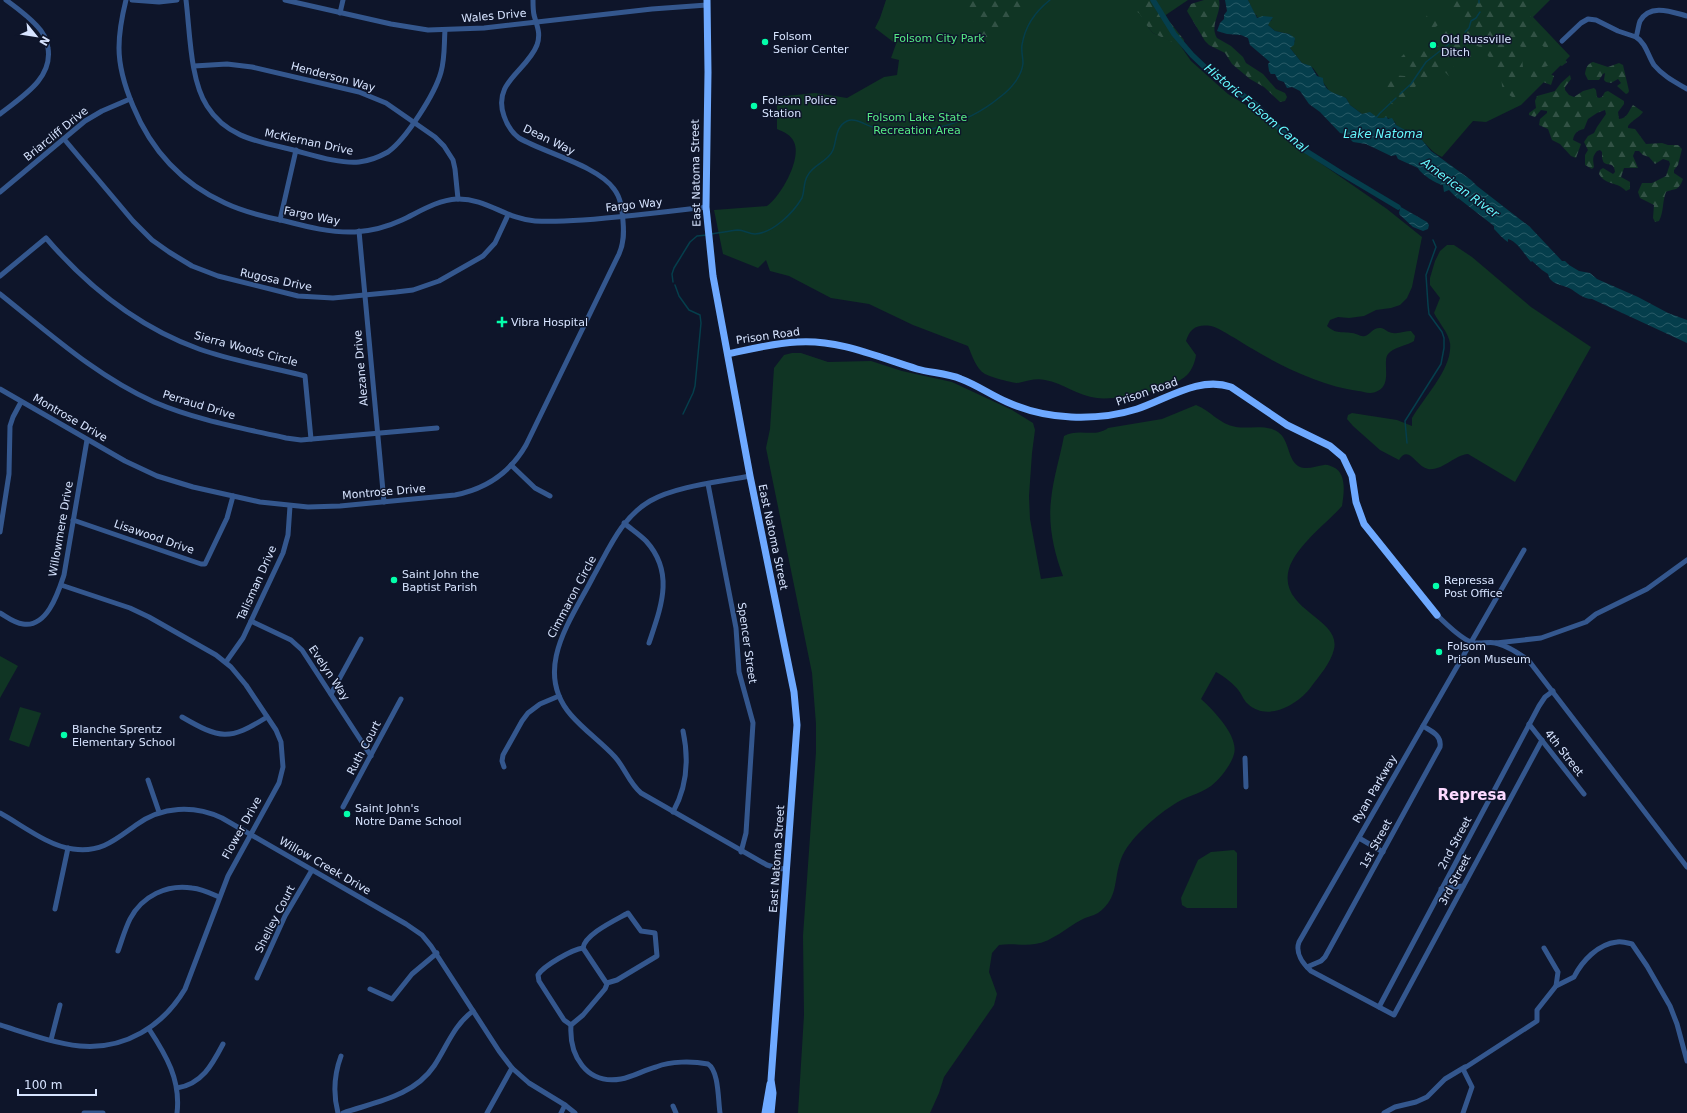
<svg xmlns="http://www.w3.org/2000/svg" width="1687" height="1113" viewBox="0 0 1687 1113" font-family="'DejaVu Sans',sans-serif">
  <defs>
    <pattern id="forest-firs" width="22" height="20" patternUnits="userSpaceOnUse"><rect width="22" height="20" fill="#103524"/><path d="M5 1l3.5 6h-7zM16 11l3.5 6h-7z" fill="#325245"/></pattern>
    <pattern id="water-waves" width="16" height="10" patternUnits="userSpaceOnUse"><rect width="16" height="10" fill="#053e4c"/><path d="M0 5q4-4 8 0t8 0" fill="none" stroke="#295a67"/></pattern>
  </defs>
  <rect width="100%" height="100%" fill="#0e152a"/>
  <g fill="#103524">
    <path d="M886 0H1188L1148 27 1153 33 1180 45 1191 61 1228 94 1254 110 1306 153 1387 209 1422 237 1412 287 1407 298 1400 305 1391 308 1376 310 1364 316 1349 318 1338 317 1330 320 1327 326C1338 336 1344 330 1356 334 1360 335 1361 337 1365 336 1371 334 1373 327 1381 328 1386 329 1388 333 1393 333 1399 334 1405 331 1411 331L1415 336 1414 341C1408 345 1392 348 1388 354 1381 363 1396 390 1370 393 1366 393 1361 391 1358 391 1322 386 1282 367 1251 348 1242 343 1220 328 1211 326 1197 324 1190 328 1186 341L1196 355C1195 362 1192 370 1187 375 1174 389 1116 401 1097 398 1078 396 1063 383 1045 380 1036 378 1027 381 1018 383 1012 383 991 377 985 374 976 369 972 355 968 346L913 325 869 304 831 298 789 276 770 271 766 260 758 268 723 254 714 210 767 206C781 196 802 159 794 142 791 135 784 132 777 129V97L815 93 847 98 884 77 897 75 899 60 891 58 896 44 875 28 880 18Z"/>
    <path d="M1248 0H1550L1533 17 1570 56 1521 105 1486 122 1473 121 1442 157C1432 153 1428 145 1420 139 1417 137 1412 137 1408 135 1404 131 1401 128 1396 125L1395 122 1386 117 1384 119C1376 119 1370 112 1362 114L1350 105 1346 98 1330 92 1313 68 1302 63 1290 48 1295 41 1289 34 1275 31 1268 25V22L1272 20 1256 17 1257 16 1254 13Z"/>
    <path d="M1447 245H1454L1472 257 1531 307 1591 347 1515 482 1468 454C1454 455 1443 471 1428 469 1416 467 1409 444 1399 460L1380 450 1353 426 1347 419 1348 415 1352 413 1397 420 1412 426V418C1424 397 1453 368 1450 343 1448 332 1439 323 1434 313L1440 298 1430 285V278L1435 261 1440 251Z"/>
    <path d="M792 353H801L828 362 871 361 902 371 952 382 1012 410 1033 423 1035 430 1032 453 1029 496 1030 519 1041 579 1063 576C1054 552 1048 526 1051 500 1053 479 1060 457 1064 436 1078 428 1095 438 1108 428L1162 419 1196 405C1211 411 1219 424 1236 427 1249 429 1266 424 1278 432 1290 440 1287 461 1300 467 1307 470 1317 466 1324 465 1327 464 1330 466 1333 467 1347 473 1344 493 1342 506 1326 524 1292 549 1288 573 1282 611 1341 619 1334 649 1331 663 1319 676 1311 687 1298 705 1267 722 1248 704 1244 701 1242 695 1239 691 1234 684 1224 676 1216 672L1201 699C1213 710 1239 736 1234 754 1231 765 1220 779 1211 786 1200 794 1184 797 1173 805 1162 812 1151 821 1142 830 1134 838 1125 848 1121 859 1113 881 1119 898 1098 913 1093 916 1086 917 1081 920 1067 927 1052 942 1035 944 1025 946 1011 943 999 945L992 953 989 972 997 994 994 1005 944 1077 939 1093 930 1113H798L804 1015 803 936 816 752V724L812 673 766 448 770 429 774 368 784 355Z"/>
    <path d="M0 656 18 666 0 698Z"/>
    <path d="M20 707 41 713 29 747 9 740Z"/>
    <path d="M1234 850 1237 853V908H1187L1182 905 1181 898 1198 860 1211 852Z"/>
  </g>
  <g fill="url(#forest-firs)">
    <path d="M965 0H1029V1C1021 14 996 38 981 39L978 36C981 23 975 26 970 16 968 11 967 5 965 0Z"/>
    <path d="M1134 0H1157L1169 21 1184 40V43L1178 45 1153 33 1144 22 1140 14 1131 7Z"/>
    <path d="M1204 0H1219C1222 13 1209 25 1217 38L1231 46 1243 57 1246 63 1263 74 1276 89 1285 93 1287 97 1285 101 1280 102 1264 87 1250 79 1232 64 1225 53 1209 45 1205 41 1187 11 1191 4Z"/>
    <path d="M1443 0H1539C1532 5 1528 18 1533 26 1536 31 1546 31 1550 40L1548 47H1544L1538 42 1537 50C1526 51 1519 44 1509 43L1508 45 1510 49 1522 58 1524 77 1521 80 1519 84 1515 87 1514 90 1520 95V100L1515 99 1505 92 1502 86 1501 73 1482 48 1475 45 1469 39 1464 31 1460 18 1454 13Z"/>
    <path d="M1438 11 1440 13C1441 20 1440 27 1432 28L1429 23 1420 27 1418 25 1420 21 1426 18 1428 12Z"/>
    <path d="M1443 28 1447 29 1450 34 1459 33 1460 38 1462 43 1470 46 1472 49 1471 59 1465 58 1457 52 1456 55 1461 58V60L1457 61 1452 58 1449 61 1456 70V76H1449L1443 70 1438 68C1431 77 1434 79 1421 80L1415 87 1414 94 1406 98 1400 105 1392 104 1388 101 1385 96 1384 77C1393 72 1401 78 1410 75L1412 67 1398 64V60L1405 53 1415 50 1424 40H1438L1443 35 1441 30Z"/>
    <path d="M1564 58 1567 62 1562 66 1553 62 1548 66 1540 68 1539 70C1544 73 1550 73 1554 76L1551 85 1543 82 1535 89C1529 82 1530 70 1534 62 1543 57 1554 61 1564 58Z"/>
    <path d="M1593 62 1608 67 1619 63 1623 65 1629 91 1628 93 1626 94 1617 86 1621 83 1618 79 1611 83 1606 82 1604 80 1605 73 1603 74 1599 80H1588L1585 74C1586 68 1587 64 1593 62Z"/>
    <path d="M1570 75 1571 79 1565 87V90L1569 95 1574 97 1583 91 1594 88 1596 90 1597 97 1599 98 1602 97 1605 92 1608 91 1624 101V104L1618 112 1619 119C1627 119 1629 110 1633 105L1643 112C1639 118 1632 120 1628 126V128L1635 129 1646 144 1662 143 1668 145H1678L1682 149 1678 165 1674 170V173L1683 179C1678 192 1675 188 1666 192 1662 202 1664 212 1659 221L1655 222 1653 218 1654 205 1640 198 1638 192 1642 183H1652L1666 176 1670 164 1669 161 1663 159 1655 164 1649 157 1643 155 1639 151H1635L1633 156 1638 168H1624L1621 177 1630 182V189L1626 191C1617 181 1606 186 1599 174L1600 170 1603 168 1613 174 1615 172C1614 157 1601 173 1602 152L1600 150 1597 151C1592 157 1593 159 1594 167L1592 169 1585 165V155L1588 150 1584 142 1588 136 1594 133 1597 127 1606 114 1605 110 1597 113 1588 119 1584 129C1578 130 1574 133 1573 140L1581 144 1576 158 1571 156 1560 144 1552 140 1548 129 1539 125 1540 119 1547 113V111L1541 110 1535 117 1529 115V113L1536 108 1535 101 1537 96 1555 91 1561 83Z"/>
  </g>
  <g fill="url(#water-waves)">
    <path d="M1225 0H1248L1257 18 1263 16 1273 17 1268 25 1275 31 1289 34 1295 38 1294 45 1290 48 1302 63 1311 66 1317 76 1323 78C1323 92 1336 93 1346 98L1350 105 1362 114 1370 112 1378 118H1384L1386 116 1388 119 1392 118 1396 125 1405 130 1408 134 1422 140 1431 151 1471 180 1477 186 1530 227 1562 261H1565L1569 265 1579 271 1590 273 1597 279 1638 297 1668 313 1687 320V343L1592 299C1582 299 1577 292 1569 288 1563 285 1556 285 1551 280 1549 278 1549 277 1548 274L1542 270 1532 261 1531 262C1524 254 1518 242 1508 239V242C1503 239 1498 233 1494 229V226L1458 198V199L1449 190 1444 192 1443 185C1436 184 1421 174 1418 168L1398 159 1396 155 1391 156 1366 144 1353 142 1345 134 1340 133 1320 112 1309 104 1300 91 1292 87 1287 88 1284 82 1278 80 1275 74H1271L1269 71 1268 64 1270 62 1250 45 1248 38 1241 35 1227 34 1217 31 1220 23 1224 19V15L1227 11Z"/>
    <path d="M1399 206 1427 222 1429 225 1428 229 1423 231 1413 227 1400 215 1399 213 1400 209Z"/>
  </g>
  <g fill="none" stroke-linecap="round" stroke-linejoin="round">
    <g stroke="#053e4c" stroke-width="1.5">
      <path d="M1479 3V0"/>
      <path d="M1465 32 1469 28 1471 21 1476 18 1480 12"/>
      <path d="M1400 94 1411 84 1426 62 1459 36"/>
      <path d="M1375 119 1380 113 1396 98"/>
      <path d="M711 234C719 233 729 231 738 230 744 230 749 234 755 234 773 233 793 213 802 198 805 190 803 182 808 175 814 164 828 162 833 150 837 140 835 127 847 121 856 117 866 126 876 128 920 137 965 126 1000 97 1011 89 1022 76 1023 63 1023 57 1021 51 1022 45 1025 26 1036 11 1050 0"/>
      <path d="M673 282 672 274 674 268 690 242 697 236 707 235"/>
      <path d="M675 285 679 296 689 310 700 315 701 323 695 386 693 393 683 414"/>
      <path d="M1407 443 1405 421 1441 364 1444 348V338L1442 332 1429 314 1428 305 1426 275 1436 247 1433 240"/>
    </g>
    <path stroke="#053e4c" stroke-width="5.5" d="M1153 0 1174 34 1192 55 1210 72 1255 104 1281 130 1303 149 1341 173 1398 207"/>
    <g stroke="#34578e" stroke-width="5">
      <path d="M126 0C122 16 119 32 119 48 119 68 125 87 133 106 151 150 181 183 225 203 244 212 265 217 285 221 308 227 331 233 355 232 371 231 387 227 402 220 419 212 437 200 457 199 486 198 506 219 535 221 551 222 568 221 583 220 624 217 665 212 706 207"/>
      <path d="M132 0 159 2 177 0"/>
      <path d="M186 0C190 32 190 80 207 106 225 135 254 141 285 148 307 153 337 164 359 162 369 161 379 157 388 152 406 139 435 94 441 72 445 58 444 44 445 30"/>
      <path d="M285 0 391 24 428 30 484 28 652 9 707 5"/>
      <path d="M340 13 343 0"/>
      <path d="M1687 16C1672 12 1650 3 1640 21 1638 26 1638 32 1636 37 1646 43 1648 56 1654 65 1663 76 1675 82 1687 89"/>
      <path d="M1562 41 1581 23 1588 19 1596 20 1618 31 1636 37"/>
      <path d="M194 66 227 64 252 67 359 92 386 103 435 137 444 146 453 160 455 169 458 199"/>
      <path d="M0 114C21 97 53 79 48 48 47 40 43 32 37 26 28 16 17 8 6 0"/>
      <path d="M64 139 133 221 152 240 169 252 192 266 218 276 298 296 333 298 396 292 413 290 439 281 483 256 495 243 508 215"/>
      <path d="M0 192 85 121 102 111 130 99"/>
      <path d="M280 220 296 150"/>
      <path d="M359 231 384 502"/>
      <path d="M0 276 46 238C88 287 138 327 199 349 233 361 270 367 305 376L311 439"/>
      <path d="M0 294C49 333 96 376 154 402 196 420 242 428 286 438L301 440 437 428"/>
      <path d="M0 389 125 461 157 476 193 487 260 502 308 507 340 506 455 495C485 489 510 473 526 445L619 254C624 243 624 233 623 221 622 209 621 198 614 189 598 166 545 153 519 138 511 132 507 125 504 116 492 82 527 71 537 45 541 33 537 26 534 15 533 10 533 5 533 0"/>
      <path d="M511 465 535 488 550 496"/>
      <path d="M750 476C720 482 676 486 650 501 621 518 609 549 593 577 571 620 532 670 571 715 584 730 601 742 615 757 625 768 629 783 641 793L767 865 780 869 787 868"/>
      <path d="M708 484 736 628 739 672 753 723 746 833 741 852"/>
      <path d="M73 520 201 564H205L227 518 233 496"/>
      <path d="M624 523C631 529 639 534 646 541 675 573 661 607 649 643"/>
      <path d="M0 532 9 474 10 426 13 417 21 402"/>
      <path d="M1524 550 1299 942C1295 953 1303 964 1311 971L1394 1015 1542 740"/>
      <path d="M0 613C7 617 14 623 23 624 47 628 58 593 64 575L87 440"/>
      <path d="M1437 615C1445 623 1460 638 1471 642 1479 645 1488 641 1496 643 1507 646 1520 654 1529 661L1687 867"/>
      <path d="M251 621 291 640 302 650 371 756"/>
      <path d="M1496 643 1541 638 1586 622 1596 614 1647 589 1687 560"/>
      <path d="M226 662 243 638 283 553 288 535 290 506"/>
      <path d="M331 694 361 639"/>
      <path d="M182 717C220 739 229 741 267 717"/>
      <path d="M1529 724 1584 794"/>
      <path d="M1245 758 1246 787"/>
      <path d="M504 767 502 761 503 755 522 721 528 713 540 704 559 696"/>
      <path d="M148 780 159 812"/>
      <path d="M343 807 401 699"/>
      <path d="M673 812C687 787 689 759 683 731"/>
      <path d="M0 813C22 825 48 846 73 849 101 853 115 840 136 825 162 806 194 805 222 818L406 924 422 935 431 946 499 1051 512 1068 529 1083 565 1105 575 1113"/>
      <path d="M1359 838 1383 852"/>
      <path d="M1441 889 1463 886"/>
      <path d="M55 909 68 848"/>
      <path d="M1544 948 1558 972 1556 986"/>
      <path d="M118 951C122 940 125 929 130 919 142 896 167 884 192 888 202 889 210 893 219 897"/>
      <path d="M1307 967 1321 961 1325 957 1440 747C1442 735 1431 731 1423 726"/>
      <path d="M257 978 285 916 312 870"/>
      <path d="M607 983 617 980 657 956 655 933 641 931 628 913C616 920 585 934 583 948L607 984 605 989 583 1015 571 1025C569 1055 586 1085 621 1079 633 1077 644 1070 656 1067 671 1061 692 1061 708 1064 719 1071 718 1100 720 1113"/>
      <path d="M370 989 392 999 412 974 437 953"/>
      <path d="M1379 1007 1539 706 1545 697 1553 691"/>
      <path d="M0 1025C26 1033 53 1043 80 1046 125 1050 163 1026 185 989L228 876 279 783 283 767 281 742 276 730 246 685 231 667 216 655 149 617 130 608 61 585"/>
      <path d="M571 1025 564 1020 539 981 538 975C543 966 573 949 583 948"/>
      <path d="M149 1029C166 1055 181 1080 177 1113"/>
      <path d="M51 1040 60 1005"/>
      <path d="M177 1088C202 1084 212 1065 223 1044"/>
      <path d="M673 1106 676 1113"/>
      <path d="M84 1113H103"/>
      <path d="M338 1113C333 1094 334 1075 341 1056"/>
      <path d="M343 1113C375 1102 414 1096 434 1066 447 1046 454 1025 473 1011"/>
      <path d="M487 1113 512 1068"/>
      <path d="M561 1113 565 1105"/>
      <path d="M1384 1113 1395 1107 1416 1102 1427 1097 1445 1079 1465 1067"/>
      <path d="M1463 1113 1472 1087 1463 1069 1537 1021V1010L1556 986 1574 977C1582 961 1598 944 1617 942 1622 941 1628 943 1632 944L1647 966 1670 1006 1677 1024 1687 1061"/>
    </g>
    <g stroke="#6ea9ff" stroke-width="7">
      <path d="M707 0 708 72 706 207 713 276 750 476 794 692 797 725 771 1080 773 1093 771 1113"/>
      <path d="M728 354C751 349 774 343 797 342 838 339 878 357 917 369 931 373 947 373 961 379 977 385 991 395 1007 402 1027 411 1049 416 1071 417 1094 418 1115 416 1137 409 1167 399 1199 376 1231 387L1287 425 1330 446 1343 457 1352 476 1356 502 1364 524 1437 615"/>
      <path d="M765 1113 770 1084"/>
    </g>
  </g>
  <g fill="#03ffab" stroke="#0e152a" stroke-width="1.5">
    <circle cx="765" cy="42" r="4"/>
    <circle cx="1433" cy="45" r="4"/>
    <circle cx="754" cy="106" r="4"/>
    <path d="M500 316h4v4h4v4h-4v4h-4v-4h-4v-4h4z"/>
    <circle cx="394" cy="580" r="4"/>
    <circle cx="1436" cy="586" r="4"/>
    <circle cx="1439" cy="652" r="4"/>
    <circle cx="64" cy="735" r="4"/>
    <circle cx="347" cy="814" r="4"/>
  </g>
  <g text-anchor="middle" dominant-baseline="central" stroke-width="3" stroke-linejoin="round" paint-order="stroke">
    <g font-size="11" fill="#d7e4ff" stroke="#0e152a">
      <text transform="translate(494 16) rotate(-5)">Wales Drive</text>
      <text transform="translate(333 77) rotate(15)">Henderson Way</text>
      <text transform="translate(56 134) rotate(-39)">Briarcliff Drive</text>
      <text transform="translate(549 140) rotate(26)">Dean Way</text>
      <text transform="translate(309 142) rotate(12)">McKiernan Drive</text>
      <text transform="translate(696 173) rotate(-91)">East Natoma Street</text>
      <text transform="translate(634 205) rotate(-6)">Fargo Way</text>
      <text transform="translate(312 216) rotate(11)">Fargo Way</text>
      <text transform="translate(276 280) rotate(12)">Rugosa Drive</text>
      <text transform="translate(768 336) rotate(-8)">Prison Road</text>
      <text transform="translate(246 349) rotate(15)">Sierra Woods Circle</text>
      <text transform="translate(361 368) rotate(-95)">Alezane Drive</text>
      <text transform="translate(1147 392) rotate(-19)">Prison Road</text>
      <text transform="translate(199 405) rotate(17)">Perraud Drive</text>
      <text transform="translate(70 418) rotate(30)">Montrose Drive</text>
      <text transform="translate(384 492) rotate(-5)">Montrose Drive</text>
      <text transform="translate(61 529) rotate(-80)">Willowmere Drive</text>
      <text transform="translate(154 537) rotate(19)">Lisawood Drive</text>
      <text transform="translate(773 537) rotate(78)">East Natoma Street</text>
      <text transform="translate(257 583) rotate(-66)">Talisman Drive</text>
      <text transform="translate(572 597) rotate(-62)">Cimmaron Circle</text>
      <text transform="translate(747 643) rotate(82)">Spencer Street</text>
      <text transform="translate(329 673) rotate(56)">Evelyn Way</text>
      <text transform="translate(364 748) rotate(-62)">Ruth Court</text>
      <text transform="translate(1564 753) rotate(52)">4th Street</text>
      <text transform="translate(1375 789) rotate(-60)">Ryan Parkway</text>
      <text transform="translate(242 828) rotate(-61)">Flower Drive</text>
      <text transform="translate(1455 843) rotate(-62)">2nd Street</text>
      <text transform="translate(1376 844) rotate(-61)">1st Street</text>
      <text transform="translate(777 859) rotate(-86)">East Natoma Street</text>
      <text transform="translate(325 866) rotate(30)">Willow Creek Drive</text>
      <text transform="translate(1455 880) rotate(-62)">3rd Street</text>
      <text transform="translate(275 919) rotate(-63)">Shelley Court</text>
    </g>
    <g font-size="11" fill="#d7e4ff" stroke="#0e152a" text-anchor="start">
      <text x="773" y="36">Folsom<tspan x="773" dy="13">Senior Center</tspan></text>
      <text x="1441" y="39">Old Russville<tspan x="1441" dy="13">Ditch</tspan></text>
      <text x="762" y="100">Folsom Police<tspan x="762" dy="13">Station</tspan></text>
      <text x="511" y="322">Vibra Hospital</text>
      <text x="402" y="574">Saint John the<tspan x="402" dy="13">Baptist Parish</tspan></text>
      <text x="1444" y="580">Repressa<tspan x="1444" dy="13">Post Office</tspan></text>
      <text x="1447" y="646">Folsom<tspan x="1447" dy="13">Prison Museum</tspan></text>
      <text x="72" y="729">Blanche Sprentz<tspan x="72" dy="13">Elementary School</tspan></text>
      <text x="355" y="808">Saint John's<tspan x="355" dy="13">Notre Dame School</tspan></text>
    </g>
    <g font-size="11" fill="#56ec85" stroke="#0e152a">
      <text x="939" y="38">Folsom City Park</text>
      <text x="917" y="117">Folsom Lake State<tspan x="917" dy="13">Recreation Area</tspan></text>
    </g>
    <g font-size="12" font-style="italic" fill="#65faff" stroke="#0e152a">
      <text transform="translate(1256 108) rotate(40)">Historic Folsom Canal</text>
      <text x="1383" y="134">Lake Natoma</text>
      <text transform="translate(1460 188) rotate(36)">American River</text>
    </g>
    <g font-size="15" font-weight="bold" fill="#fcd9ff" stroke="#0e152a">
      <text x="1472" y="795">Represa</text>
    </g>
  </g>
  <g transform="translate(36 36) rotate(120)" stroke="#0e152a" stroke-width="3" paint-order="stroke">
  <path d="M0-3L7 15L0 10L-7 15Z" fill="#d7e4ff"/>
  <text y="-6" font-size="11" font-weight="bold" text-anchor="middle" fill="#d7e4ff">N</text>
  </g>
  <path d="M18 1089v6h78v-6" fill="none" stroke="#d7e4ff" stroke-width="2"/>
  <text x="24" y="1089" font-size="12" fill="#d7e4ff" stroke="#0e152a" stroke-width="3" paint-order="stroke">100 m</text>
</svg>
